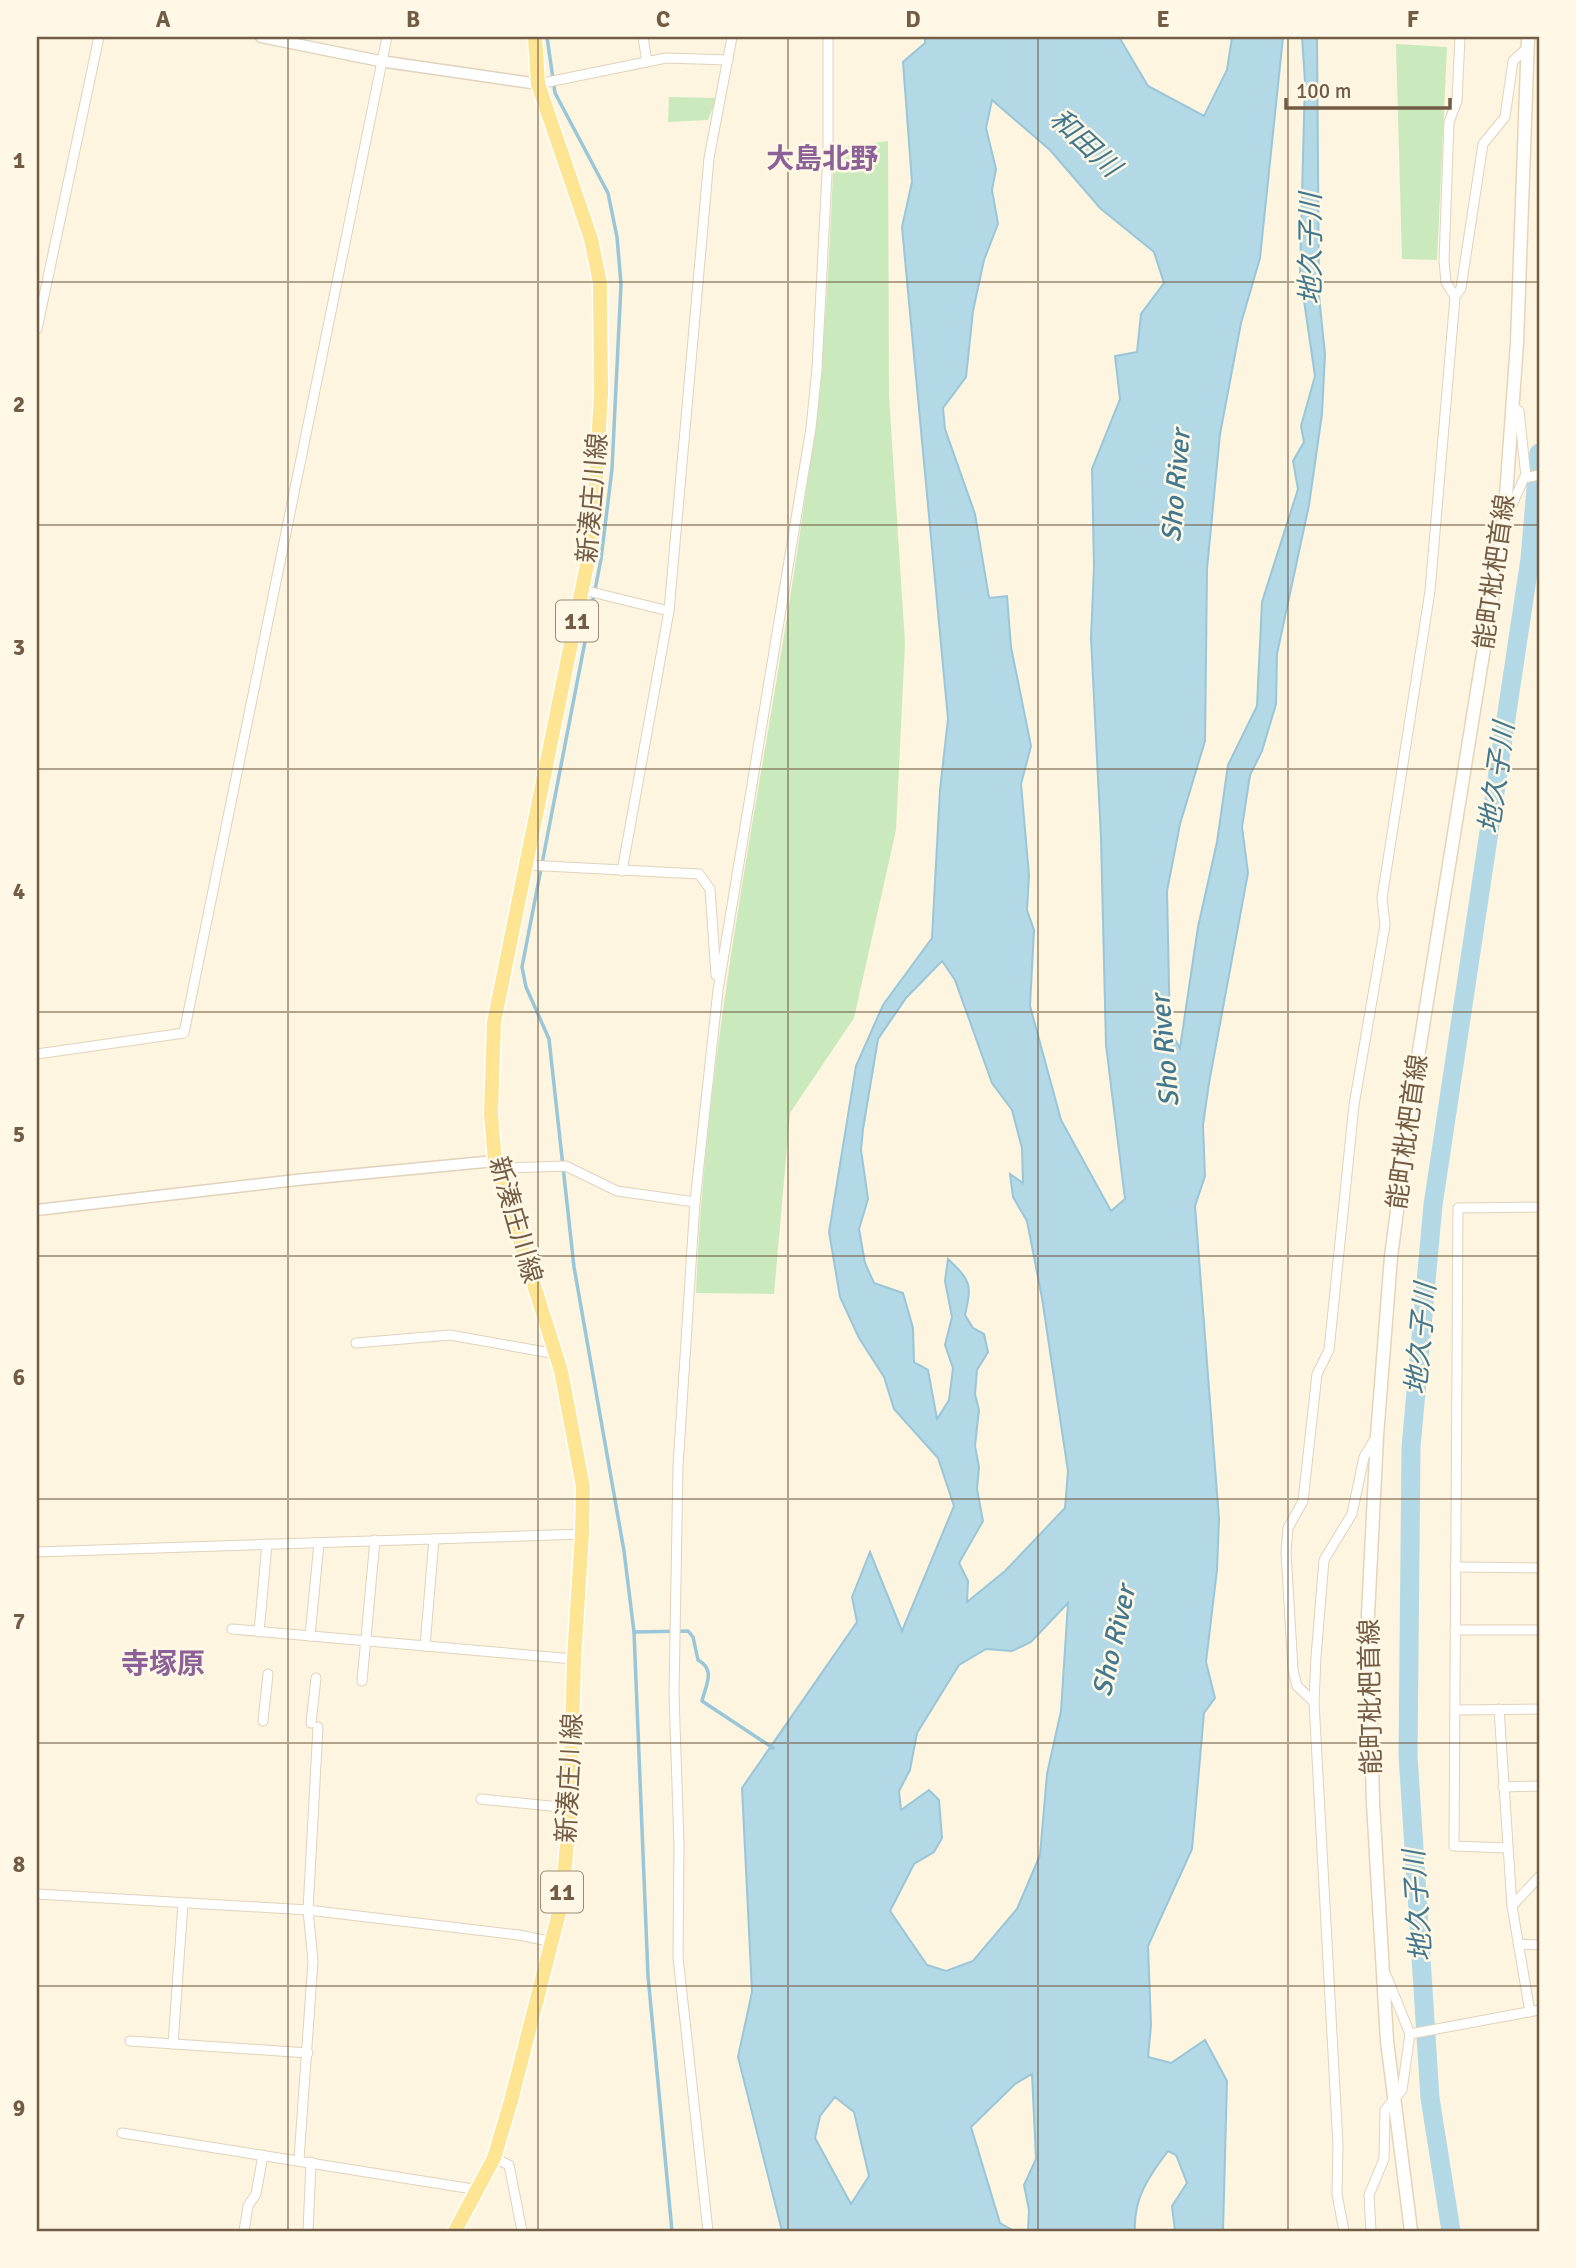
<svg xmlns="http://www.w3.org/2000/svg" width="1576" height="2268" viewBox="0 0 1576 2268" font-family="Signika,'Noto Sans JP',sans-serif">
  <rect width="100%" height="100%" fill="#fdf5df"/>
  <g fill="#caeabd">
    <path d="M1396 44 1447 47 1437 260 1402 259Z"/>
    <path d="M669 97 717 98 708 120 668 122Z"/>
    <path d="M888 141 889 396 905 643 896 830 854 1018 790 1113 774 1294 696 1293C707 1010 775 734 811 454 825 353 830 250 834 148Z"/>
  </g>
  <path fill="#b3d8e6" stroke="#99c6d8" stroke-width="2" fill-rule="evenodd" d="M925 37H1119L1148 86 1204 116 1227 70 1232 37H1283L1260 258 1241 323 1220 434 1207 569 1205 741 1180 824 1167 891 1170 1031 1180 1048 1198 927 1217 842 1228 765 1257 706 1262 602 1298 489 1293 461 1304 442 1301 426 1315 376 1300 273 1305 81 1302 37H1317L1319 296 1325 354 1322 414 1309 505 1277 654 1276 704 1262 751 1250 775 1242 827 1248 873 1209 1083 1203 1125 1205 1176 1195 1206 1219 1519 1217 1570 1206 1662 1215 1698 1204 1713 1192 1849 1148 1946 1151 2025 1148 2057 1171 2063 1205 2040 1227 2081 1223 2231H1175L1172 2206 1187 2183 1176 2155 1168 2151C1149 2176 1133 2199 1135 2231H1028L1029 2210 1024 2185 1036 2159 1032 2074 1015 2084 971 2127 1000 2223 1014 2231H782L738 2057 752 1992 742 1788 857 1622 852 1597 870 1552 902 1631 954 1506 938 1458 894 1409 884 1377 859 1338 840 1297 829 1232 856 1066 883 1005 932 938 940 790 948 719 902 227 912 182 903 62 925 43ZM992 100 1050 150 1100 208 1154 252 1164 283 1141 314 1137 352 1115 356 1120 399 1092 469 1094 567 1091 638 1101 838 1106 1045 1125 1199 1111 1211 1061 1120 1030 1006 1034 930 1027 910 1029 875 1021 784 1031 746 1011 647 1007 596 989 598 975 514 945 429 943 408 966 377 973 311 984 260 998 224 992 190 996 169 986 128ZM942 961 955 980 992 1083 1012 1110 1022 1148 1023 1183 1010 1174 1013 1197 1027 1221 1042 1298 1068 1471 1065 1508 1005 1571 967 1602 968 1581 959 1563 983 1521 977 1489 979 1467 975 1446 979 1410 975 1394 977 1370 988 1352 984 1334 973 1328 965 1315C972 1284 971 1281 948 1259L945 1281 952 1317 945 1345 953 1368 949 1400 937 1419 928 1370 914 1362 913 1328 903 1293 874 1283 865 1263 859 1229 868 1199 861 1150 863 1129 878 1039 906 998ZM1068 1603 1061 1711 1047 1774 1040 1855 1017 1909 973 1961 946 1971 927 1965 890 1911 914 1864 934 1852 942 1838 939 1800 929 1790 901 1810 899 1791 910 1770 917 1733 959 1665 986 1649 1012 1651 1031 1642ZM835 2097 854 2112 869 2176 851 2204 815 2138 820 2116Z"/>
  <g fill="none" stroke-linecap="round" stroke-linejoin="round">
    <g stroke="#99c6d8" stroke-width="3.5">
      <path d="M547 37 555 93 608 193 617 237 621 284 612 469 601 559 522 967 526 987 549 1039 574 1267 624 1551 634 1632 648 1976 672 2231"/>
      <path d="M634 1632 688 1631 693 1637 698 1660C716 1670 706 1684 702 1701L773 1748"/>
    </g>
    <path stroke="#b3d8e6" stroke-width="19" d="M1451 2231 1430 2098 1408 1755 1411 1447 1433 1205 1530 559 1539 453"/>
    <g stroke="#e1d2bb" stroke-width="11">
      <g id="minor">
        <path d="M643 37 647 62"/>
        <path d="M538 84 666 58 728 60"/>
        <path d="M1455 297 1461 288 1483 144 1505 117 1513 61 1527 48"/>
        <path d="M37 329 99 37"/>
        <path d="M1512 406 1519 411 1526 477"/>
        <path d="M1507 516 1524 478 1539 475"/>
        <path d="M583 590 669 611"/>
        <path d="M526 865 699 874 710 889 716 975"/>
        <path d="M622 871 669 611 709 158 732 37"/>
        <path d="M37 1054 184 1033 387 37"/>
        <path d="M495 1161 505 1168 566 1166 617 1191 695 1202"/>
        <path d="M356 1343 450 1335 556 1354"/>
        <path d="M37 1552 582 1534"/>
        <path d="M1455 1567 1539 1568"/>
        <path d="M232 1629 574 1659"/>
        <path d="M1455 1630H1539"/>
        <path d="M259 1632 267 1544"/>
        <path d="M310 1636 319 1543"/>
        <path d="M425 1646 434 1539"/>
        <path d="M362 1681 375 1540"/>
        <path d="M1314 1702 1297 1686 1293 1670 1286 1552 1288 1528 1303 1501 1317 1374 1329 1350 1354 1105 1385 925 1382 898 1430 591 1455 297 1446 282 1444 261 1449 122 1457 101 1460 37"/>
        <path d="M1499 1709 1512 1906 1530 2012"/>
        <path d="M1455 1710 1539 1709"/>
        <path d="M263 1721 268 1674"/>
        <path d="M311 1723 316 1678"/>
        <path d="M1503 1787 1539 1786"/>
        <path d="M481 1799 570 1808"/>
        <path d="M1507 1848 1454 1846 1458 1208 1539 1207"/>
        <path d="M37 1894 308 1910 519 1935 553 1942"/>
        <path d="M1512 1906 1539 1877"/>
        <path d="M1518 1944 1539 1945"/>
        <path d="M1410 2034 1539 2010"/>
        <path d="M130 2041 308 2053"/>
        <path d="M173 2044 183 1904"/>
        <path d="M122 2133 479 2190"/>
        <path d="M494 2158 509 2165 522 2231"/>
        <path d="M299 2159 313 1961 308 1910 318 1727"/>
        <path d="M244 2231 248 2206 256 2194 263 2155"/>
        <path d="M308 2231 311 2162"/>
        <path d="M708 2231 678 1957 679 1845 674 1694 678 1466 695 1202 718 990 811 428 817 369 828 154V37"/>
        <path d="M1344 2231 1337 2194 1338 2145 1314 1702 1316 1657 1324 1560 1352 1514 1364 1457 1376 1437"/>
        <path d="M1371 2231 1369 2195 1384 2159 1385 2110 1402 2090 1410 2034 1386 1975"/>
      </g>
    </g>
    <g stroke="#e1d2bb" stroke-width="13">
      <g id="tertiary">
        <path d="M261 37 380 61 538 84"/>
        <path d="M37 1210 296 1180 495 1161"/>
      </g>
    </g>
    <g stroke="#e6d4b8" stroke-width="15">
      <path id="secondary" d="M1411 2231 1387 2041 1373 1803 1368 1615 1377 1436 1391 1257 1413 1088 1504 524 1517 343 1528 37"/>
    </g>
    <g stroke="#fff" stroke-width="17">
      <path id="primary" d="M455 2231 494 2158 511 2101 562 1901 570 1808 574 1659 582 1534 583 1487 561 1371 495 1161 491 1114 494 1022 593 535 601 393 600 283 591 239 538 84 535 37"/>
    </g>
    <use href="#minor" stroke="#fff" stroke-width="9"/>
    <use href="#tertiary" stroke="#fff" stroke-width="10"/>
    <use href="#secondary" stroke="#fff" stroke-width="12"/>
    <use href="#primary" stroke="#fee594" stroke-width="14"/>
  </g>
  <path fill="none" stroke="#735c46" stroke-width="2" stroke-opacity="0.55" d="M288 37V2231M538 37V2231M788 37V2231M1038 37V2231M1288 37V2231M37 282H1539M37 525H1539M37 769H1539M37 1012H1539M37 1256H1539M37 1499H1539M37 1743H1539M37 1986H1539"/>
  <g text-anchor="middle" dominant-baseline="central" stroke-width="5" stroke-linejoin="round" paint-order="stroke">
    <g fill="#fff8e6" stroke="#9d8b76" stroke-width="2">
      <rect x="556" y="600.5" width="42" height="41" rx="5"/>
      <rect x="541" y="1871.5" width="42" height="41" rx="5"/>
    </g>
    <g font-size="24" font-weight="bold" fill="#735c46">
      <text x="577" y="621">11</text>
      <text x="562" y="1892">11</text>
    </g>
    <g font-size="26" fill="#735c46" stroke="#fff8e6">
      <text transform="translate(593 498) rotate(-85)">新湊庄川線</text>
      <text transform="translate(1495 572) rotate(-82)">能町枇杷首線</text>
      <text transform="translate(1408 1132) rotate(-82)">能町枇杷首線</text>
      <text transform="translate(515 1220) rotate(74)">新湊庄川線</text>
      <text transform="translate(1371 1697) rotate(-91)">能町枇杷首線</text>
      <text transform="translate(570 1778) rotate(-87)">新湊庄川線</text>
    </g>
    <g font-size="28" font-style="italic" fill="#42788f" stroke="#fff8e6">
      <text transform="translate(1085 143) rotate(43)">和田川</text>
      <text transform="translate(1311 249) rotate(-90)">地久子川</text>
      <text transform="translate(1176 486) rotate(-85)">Sho River</text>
      <text transform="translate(1497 778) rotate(-82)">地久子川</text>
      <text transform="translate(1165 1051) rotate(-95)">Sho River</text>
      <text transform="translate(1421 1339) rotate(-85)">地久子川</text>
      <text transform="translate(1114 1641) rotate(-77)">Sho River</text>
      <text transform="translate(1418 1906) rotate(-94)">地久子川</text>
    </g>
    <g font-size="28" font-weight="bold" fill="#8c6197" stroke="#fff8e6">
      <text x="822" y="159">大島北野</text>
      <text x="163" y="1664">寺塚原</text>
    </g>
  </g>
  <rect width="1576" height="2268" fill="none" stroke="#fff8e6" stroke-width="77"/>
  <path d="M1286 98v10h164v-10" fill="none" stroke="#735c46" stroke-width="3.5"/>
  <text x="1296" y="98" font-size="21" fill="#735c46" stroke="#fff8e6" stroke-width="5" paint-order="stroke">100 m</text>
  <rect x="38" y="38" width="1500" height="2192" fill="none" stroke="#735c46" stroke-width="2.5"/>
  <g font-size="23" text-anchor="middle" font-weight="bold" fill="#735c46">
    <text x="163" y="27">A</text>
    <text x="413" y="27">B</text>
    <text x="663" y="27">C</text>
    <text x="913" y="27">D</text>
    <text x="1163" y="27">E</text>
    <text x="1413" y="27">F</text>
    <text x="19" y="168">1</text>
    <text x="19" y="412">2</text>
    <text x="19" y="655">3</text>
    <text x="19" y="899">4</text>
    <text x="19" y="1142">5</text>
    <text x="19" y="1385">6</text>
    <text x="19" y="1629">7</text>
    <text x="19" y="1872">8</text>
    <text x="19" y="2116">9</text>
  </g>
</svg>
